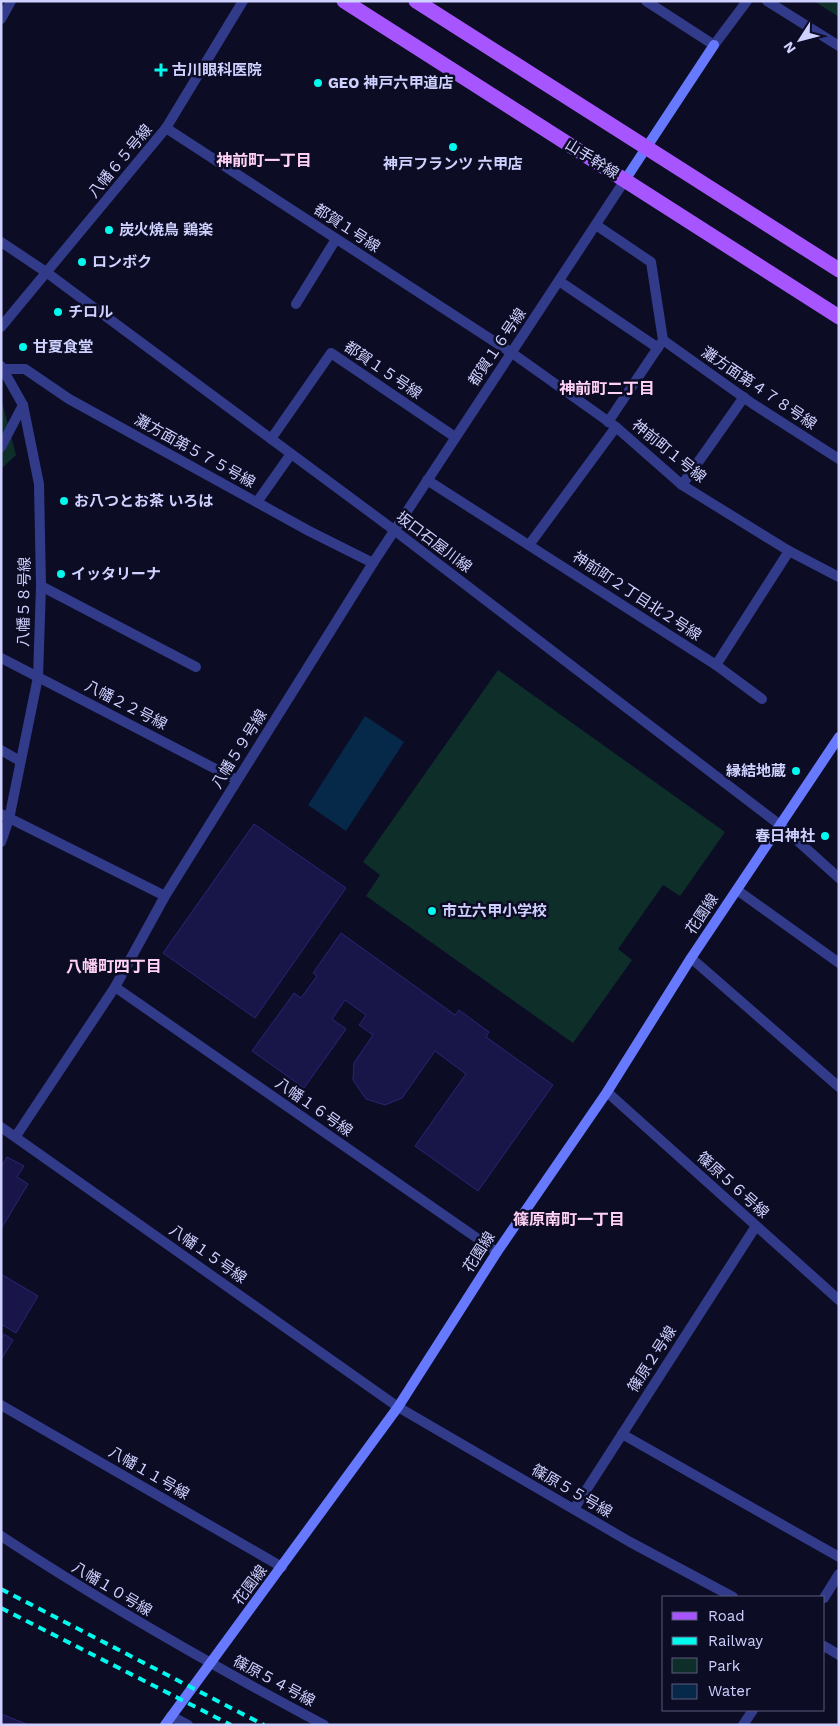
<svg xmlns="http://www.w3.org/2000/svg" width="840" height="1726" viewBox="0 0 840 1726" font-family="'Work Sans','Noto Sans JP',sans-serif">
  <rect width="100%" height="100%" fill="#0c0c25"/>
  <g fill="#0e2f29">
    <path d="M814 1H839V17Z"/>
    <path d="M1 398 16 455 1 469Z"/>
    <path d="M498 670 725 832 680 896 663 885 618 949 632 960 573 1043 366 896 380 875 363 862Z"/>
  </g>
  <path fill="#062849" d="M365 716 404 742 346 831 308 805Z"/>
  <g fill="#181648" stroke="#292576">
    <path d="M254 824 346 888 255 1018 163 953Z"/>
    <path d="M341 933 455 1015 459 1010 489 1032 486 1037 553 1085 478 1191 415 1146 466 1074 435 1051 402 1098 385 1105 366 1099 353 1080 354 1063 373 1035 359 1025 366 1015 345 1000 332 1019 346 1029 304 1088 252 1051 294 993 301 998 317 976 313 973Z"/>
    <path d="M7 1157 24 1166 17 1177 28 1184 1 1229V1167Z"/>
    <path d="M1 1274 38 1296 16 1333 1 1324Z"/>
    <path d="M4 1334 13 1340 1 1360V1339Z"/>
    <path d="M1 1714 29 1725H1Z"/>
  </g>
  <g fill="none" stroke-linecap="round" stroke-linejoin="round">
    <g stroke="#313b89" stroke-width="10">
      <path d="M1 19 11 1"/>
      <path d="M596 225 651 262 663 340 608 422"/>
      <path d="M559 281 658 348"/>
      <path d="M663 340 753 404 839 459"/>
      <path d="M682 485 744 397"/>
      <path d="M257 502 291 454"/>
      <path d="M41 586 196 667"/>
      <path d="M737 890 839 963"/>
    </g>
    <g stroke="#313b89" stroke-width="10">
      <path d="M646 1 714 45 747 1"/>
      <path d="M767 1 839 46"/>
      <path d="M166 128 512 353 616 427 682 485 789 551 839 577"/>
      <path d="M1 242 46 272 394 530 780 825 839 878"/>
      <path d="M296 304 336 239"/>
      <path d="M1 327 166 128 243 1"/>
      <path d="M1 366 23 405 39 484 41 586 38 677 9 819 1 842"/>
      <path d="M3 369H25L69 399 309 531 373 563"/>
      <path d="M271 439 331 353 455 437"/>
      <path d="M1 447 23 405"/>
      <path d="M427 480 716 665 789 551"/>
      <path d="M529 545 616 427"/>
      <path d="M1 658 237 780"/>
      <path d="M716 665 762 699"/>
      <path d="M1 750 20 761"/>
      <path d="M1 814 165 896"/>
      <path d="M691 958 839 1087"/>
      <path d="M115 987 497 1252"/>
      <path d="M607 1092 839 1300"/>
      <path d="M1 1127 398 1407 630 1542 733 1597"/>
      <path d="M16 1136 115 987 165 896 373 563 625 180"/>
      <path d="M1 1405 282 1567"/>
      <path d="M622 1434 839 1557"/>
      <path d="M574 1509 756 1226"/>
      <path d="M1 1536C106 1605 213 1666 324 1725"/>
      <path d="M824 1598 839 1574"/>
      <path d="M824 1646 839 1655"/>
      <path d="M171 1716 188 1725"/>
      <path d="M743 1725 753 1710"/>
    </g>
    <g stroke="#6679ff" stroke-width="10">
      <path d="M625 180 714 45"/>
      <path d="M165 1725 398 1407 497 1252 607 1092 691 958 839 737"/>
    </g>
    <g stroke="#a756ff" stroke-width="15">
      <path d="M344 1 839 317"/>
      <path d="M416 1 839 270"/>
    </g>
    <g stroke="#00faee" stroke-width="4" stroke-dasharray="8 6" stroke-linecap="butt">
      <path d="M1 1589 264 1725"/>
      <path d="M1 1608 231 1725"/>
    </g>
  </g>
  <g fill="#00faee" stroke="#0c0c25" stroke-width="2">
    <path d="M158.5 62.5h5v5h5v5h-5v5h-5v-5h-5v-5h5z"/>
    <circle cx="318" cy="83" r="5"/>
    <circle cx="453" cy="147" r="5"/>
    <circle cx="109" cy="230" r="5"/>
    <circle cx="82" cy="262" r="5"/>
    <circle cx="58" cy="312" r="5"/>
    <circle cx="23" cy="347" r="5"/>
    <circle cx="64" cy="501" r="5"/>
    <circle cx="61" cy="574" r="5"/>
    <circle cx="796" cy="771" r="5"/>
    <circle cx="825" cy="836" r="5"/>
    <circle cx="432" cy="911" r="5"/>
  </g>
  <g text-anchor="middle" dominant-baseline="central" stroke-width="5" stroke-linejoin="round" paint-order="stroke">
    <g font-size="15" font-weight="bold" fill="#cfd1ff" stroke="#0c0c25" text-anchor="start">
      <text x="172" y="70">古川眼科医院</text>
      <text x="328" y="83">GEO 神戸六甲道店</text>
      <text x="453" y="164" text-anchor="middle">神戸フランツ 六甲店</text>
      <text x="119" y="230">炭火焼鳥 鶏楽</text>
      <text x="92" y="262">ロンボク</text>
      <text x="68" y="312">チロル</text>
      <text x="33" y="347">甘夏食堂</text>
      <text x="74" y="501">お八つとお茶 いろは</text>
      <text x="71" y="574">イッタリーナ</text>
      <text x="786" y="771" text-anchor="end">縁結地蔵</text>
      <text x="815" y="836" text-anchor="end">春日神社</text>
      <text x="442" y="911">市立六甲小学校</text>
    </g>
    <g font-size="15" fill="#cfd1ff" stroke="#0c0c25">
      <text transform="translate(592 159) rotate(32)">山手幹線</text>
      <text transform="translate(120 161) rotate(-50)">八幡６５号線</text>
      <text transform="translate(347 228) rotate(33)">都賀１号線</text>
      <text transform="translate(497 347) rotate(-56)">都賀１６号線</text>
      <text transform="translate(383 370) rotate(34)">都賀１５号線</text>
      <text transform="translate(759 388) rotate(34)">灘方面第４７８号線</text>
      <text transform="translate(195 451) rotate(29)">灘方面第５７５号線</text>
      <text transform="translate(669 451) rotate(39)">神前町１号線</text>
      <text transform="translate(434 542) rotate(37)">坂口石屋川線</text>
      <text transform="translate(637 596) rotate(33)">神前町２丁目北２号線</text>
      <text transform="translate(24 602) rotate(-89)">八幡５８号線</text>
      <text transform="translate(126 705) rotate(27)">八幡２２号線</text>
      <text transform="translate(239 749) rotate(-58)">八幡５９号線</text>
      <text transform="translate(702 914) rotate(-56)">花園線</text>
      <text transform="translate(314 1107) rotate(35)">八幡１６号線</text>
      <text transform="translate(733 1185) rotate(42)">篠原５６号線</text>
      <text transform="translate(479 1252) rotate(-57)">花園線</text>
      <text transform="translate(208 1254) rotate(35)">八幡１５号線</text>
      <text transform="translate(652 1359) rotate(-57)">篠原２号線</text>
      <text transform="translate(149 1473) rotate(30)">八幡１１号線</text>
      <text transform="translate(572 1491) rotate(30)">篠原５５号線</text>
      <text transform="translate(250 1585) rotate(-53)">花園線</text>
      <text transform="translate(112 1589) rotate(31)">八幡１０号線</text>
      <text transform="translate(274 1681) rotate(28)">篠原５４号線</text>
    </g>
    <g font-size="16" font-weight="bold" fill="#ffd1f5" stroke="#0c0c25">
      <text x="264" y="160">神前町一丁目</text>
      <text x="607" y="388">神前町二丁目</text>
      <text x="114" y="966">八幡町四丁目</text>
      <text x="569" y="1219">篠原南町一丁目</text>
    </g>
  </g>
  <rect width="840" height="1726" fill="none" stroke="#cfd1ff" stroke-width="5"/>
  <rect x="662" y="1596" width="162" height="115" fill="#0c0c25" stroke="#5a5b7c"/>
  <rect x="672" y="1612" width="25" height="8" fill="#a756ff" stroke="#5a5b7c"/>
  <text x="708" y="1621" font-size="15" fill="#cfd1ff">Road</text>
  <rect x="672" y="1637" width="25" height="8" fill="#00faee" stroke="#5a5b7c"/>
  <text x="708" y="1646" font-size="15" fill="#cfd1ff">Railway</text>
  <rect x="672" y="1658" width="25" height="15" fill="#0e2f29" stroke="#5a5b7c"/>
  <text x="708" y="1671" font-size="15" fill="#cfd1ff">Park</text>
  <rect x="672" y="1684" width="25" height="15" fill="#062849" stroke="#5a5b7c"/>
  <text x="708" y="1696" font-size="15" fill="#cfd1ff">Water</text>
  <g transform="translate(800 40) rotate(234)" stroke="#0c0c25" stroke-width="4" paint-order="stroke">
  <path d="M0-4L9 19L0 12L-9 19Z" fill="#cfd1ff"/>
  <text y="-8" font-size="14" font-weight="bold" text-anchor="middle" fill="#cfd1ff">N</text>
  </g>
</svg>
